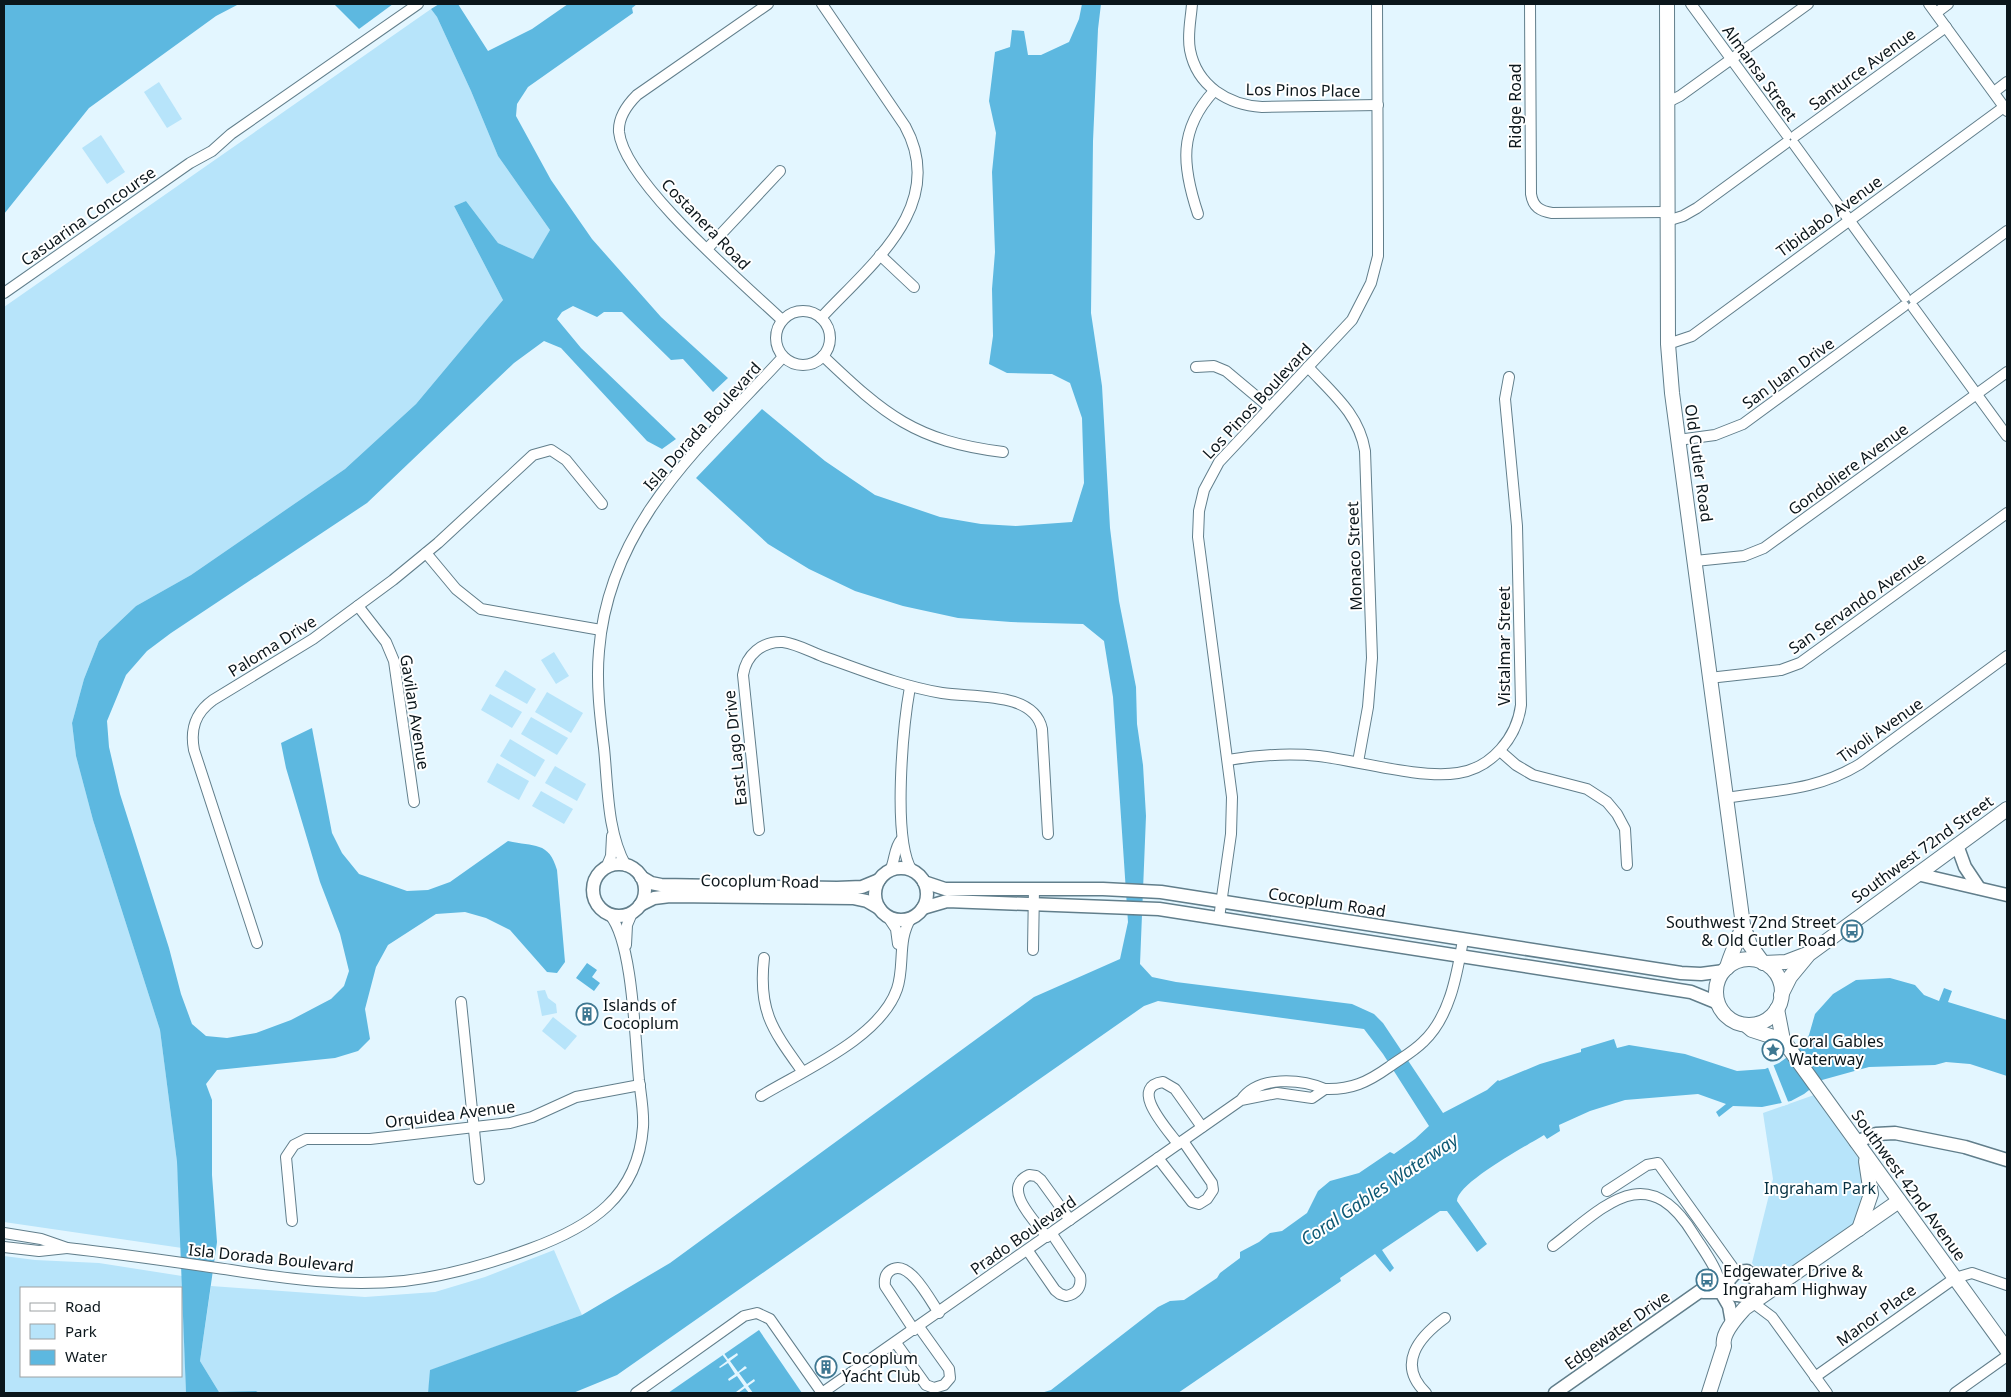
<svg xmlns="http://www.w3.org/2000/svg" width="2011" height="1397" viewBox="0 0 2011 1397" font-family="'Noto Sans',sans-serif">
  <rect width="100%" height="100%" fill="#e3f6ff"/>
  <g fill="#b7e4fa" fill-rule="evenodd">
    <path d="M431 9 437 17 471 91 498 156 550 230 534 260 498 243 466 201 454 206 503 300 416 404 345 469 191 575 136 606 99 641 84 679 72 723 76 756 93 820 160 1030 177 1162 182 1248 4 1222V307Z"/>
    <path d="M159 82 182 119 167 128 144 92Z"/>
    <path d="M101 135 125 172 107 184 82 148Z"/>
    <path d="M554 652 569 676 556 684 541 660Z"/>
    <path d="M505 670 536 689 527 704 495 686Z"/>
    <path d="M547 692 583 713 571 733 535 712Z"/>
    <path d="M490 694 522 712 512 728 481 710Z"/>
    <path d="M531 717 568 738 557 755 521 734Z"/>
    <path d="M510 739 545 760 535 777 500 756Z"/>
    <path d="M497 763 529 781 519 800 487 782Z"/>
    <path d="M555 766 586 784 577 801 545 783Z"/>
    <path d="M541 791 573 809 564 824 532 806Z"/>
    <path d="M545 990 548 998 556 1004 557 1013 542 1016 537 991Z"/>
    <path d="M553 1017 577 1036 565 1050 542 1031Z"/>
    <path d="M1814 1095 1861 1162 1868 1183 1857 1221 1787 1271 1757 1270 1752 1263 1773 1179 1763 1113Z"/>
    <path d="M554 1250 582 1315 431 1370 428 1393 219 1392 200 1361 211 1286 365 1297 435 1292 485 1277Z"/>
    <path d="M4 1256 35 1260 99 1263 182 1276 186 1393H4ZM21 1288H181V1376H21Z"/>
  </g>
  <g fill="#5db8e0">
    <path d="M4 4H239L216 16 89 108 4 214Z"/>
    <path d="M334 4H393L359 29Z"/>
    <path d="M439 4H458L488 51 532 29 568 4H637L632 8 633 13 528 87 517 104 516 116 551 180 592 239 661 317 728 378 713 392 683 359 671 360 622 312H604L597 317 573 306 562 312 557 319 581 348 676 439 662 449 647 441 561 348 544 341 514 363 367 503 171 633 147 651 126 675 107 721 109 747 120 794 169 948 181 994 192 1024 206 1036 227 1038 256 1033 291 1020 331 999 344 986 349 971 340 934 320 882 286 768 281 743 312 728 332 833 342 853 359 874 407 891 428 890 450 882 508 841C534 847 549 841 557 870L565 962 557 973 547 972 510 930 486 918 465 912 436 914 388 945 376 967 365 1009 370 1039 358 1051 335 1058 217 1070 206 1084 212 1100V1175L217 1242 200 1361 219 1392 256 1391 259 1393H186L177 1162 160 1030 93 820 76 756 72 723 84 679 99 641 136 606 191 575 345 469 416 404 503 300 454 206 466 201 498 243 533 259 550 230 498 156 471 91 437 17 431 9Z"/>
    <path d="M1082 4H1101L1098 29 1093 141 1091 313 1102 386 1110 528 1119 601 1136 687 1137 724 1143 765 1146 816 1140 964 1152 977 1176 982 1352 1004 1374 1014 1383 1023 1443 1113 1487 1090 1498 1080 1499 1081 1540 1064 1581 1052V1049L1614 1039 1617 1048 1629 1045 1685 1054 1737 1071 1765 1069 1779 1063 1800 1048 1809 1035 1815 1014 1833 994 1856 980 1890 978 1915 985 1924 995 1939 1001 1944 988 1952 991 1948 1002 2007 1020V1076L1970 1064 1946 1062 1935 1065 1869 1067 1822 1080 1804 1094 1791 1101 1762 1107 1733 1106 1719 1117 1716 1112 1726 1104 1698 1094 1625 1100 1590 1111 1559 1125 1560 1131 1547 1139 1544 1135C1528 1145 1457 1183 1457 1201L1487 1244 1477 1252 1447 1211H1440L1382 1250 1394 1268 1390 1272 1375 1254 1340 1278 1341 1281 1178 1393H1041L1051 1390 1158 1307 1170 1301 1184 1300 1217 1278 1220 1273 1240 1258V1252L1259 1242 1270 1233 1282 1231 1307 1213 1318 1191 1330 1181 1359 1173 1390 1152 1394 1154 1415 1139 1429 1126 1383 1054 1364 1029 1158 1001 1144 1006 617 1375 573 1393H428L430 1370 582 1315 670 1263 1034 997 1120 959 1128 922 1113 697 1104 641 1083 624 1011 622 958 618 903 606 855 591 809 569 768 544 696 478 762 409 825 461 875 495 940 517 981 524 1016 526 1072 522 1084 483 1082 418 1070 383 1052 374 1007 373 989 364 993 336 992 289 995 252 992 172 996 133 989 101 995 52 1010 47 1012 30 1024 31 1028 55H1041L1069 42 1079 19Z"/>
    <path d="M587 963 597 970 592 977 600 983 594 991 576 978Z"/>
    <path d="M759 1330 802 1393H668Z"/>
  </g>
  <g fill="#e3f6ff">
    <path d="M1773 1064 1789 1104 1783 1106 1767 1065Z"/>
    <path d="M723 1352 728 1359 737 1353 738 1355 730 1361 738 1372 745 1366 747 1368 739 1373 747 1384 754 1379 755 1381 748 1386 753 1393H749L745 1388 738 1393 736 1392 744 1386 737 1376 729 1381 728 1379 735 1374 728 1363 720 1368 719 1367 727 1361 721 1353Z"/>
  </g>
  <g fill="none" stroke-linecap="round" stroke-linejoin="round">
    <g stroke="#617e8b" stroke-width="12">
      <g id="minor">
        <path d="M768 4 637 95C627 105 618 117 619 132 624 182 743 283 782 320"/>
        <path d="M1192 4C1191 19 1187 35 1190 50 1197 86 1228 105 1262 107L1378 105"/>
        <path d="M1530 4 1531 194C1533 207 1540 211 1552 213L1667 212"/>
        <path d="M1691 4 1787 135"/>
        <path d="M1929 4 2007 111"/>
        <path d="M1936 13 1948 4"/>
        <path d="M1994 92 2007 82"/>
        <path d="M1668 102 1680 96 1808 4"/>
        <path d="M1795 136 1946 27"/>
        <path d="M1794 144 1905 297"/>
        <path d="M1198 214C1182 166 1178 130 1214 91"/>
        <path d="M1667 221 1683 216 1697 208 1786 143"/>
        <path d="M707 249 780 171"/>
        <path d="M880 255 914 287"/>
        <path d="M4 293 190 163 212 151 231 134 418 4"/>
        <path d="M1914 299 2007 231"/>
        <path d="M1913 307 2007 436"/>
        <circle cx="803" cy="338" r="27"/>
        <path d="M821 318C869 266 949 206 905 126L822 4"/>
        <path d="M1668 344 1692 336 2004 107"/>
        <path d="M823 356C885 415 915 441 1003 452"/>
        <path d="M1196 367 1214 366 1226 371 1269 407"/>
        <path d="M1308 367C1332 393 1359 414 1365 451L1372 658 1368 707 1358 762"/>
        <path d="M1678 440 1715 435 1743 424 1904 306"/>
        <path d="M426 553 456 589 481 609 601 630"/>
        <path d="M1695 561 1744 556 1764 548 2007 372"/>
        <path d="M358 606 386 642 394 661 414 802"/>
        <path d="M1709 678 1781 670 1800 663 2007 513"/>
        <path d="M910 687C903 726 892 839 912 871"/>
        <path d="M1500 751 1516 765 1533 775 1587 789 1607 802 1617 814 1625 829 1627 865"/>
        <path d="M1228 760C1258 755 1289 753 1319 756 1359 761 1420 779 1458 773 1492 768 1517 737 1521 705L1517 526 1505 399 1509 377"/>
        <path d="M1725 798C1775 790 1816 791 1860 764L2007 656"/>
        <path d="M759 830 743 675C746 655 762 641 783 642 797 644 809 651 822 656 862 670 900 686 942 693 973 698 1034 691 1042 729L1048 834"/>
        <path d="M626 866C607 832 608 787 604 748 600 716 596 683 599 651 609 523 702 445 783 357"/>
        <path d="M606 868 611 856 612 836"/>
        <path d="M890 871C895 861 894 848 901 840"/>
        <path d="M888 917 896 929 898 944"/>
        <path d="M1219 918 1231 834 1232 797 1198 537 1199 511 1204 490 1219 462 1352 320 1371 283 1378 256V235L1377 4"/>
        <path d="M257 943 194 750C190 729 195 713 213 700L313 639 393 580 438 543 533 455 551 450 566 460 602 504"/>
        <path d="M626 945 627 925 632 913"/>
        <path d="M1033 950 1034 888"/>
        <path d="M764 958C758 1011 772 1029 802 1071"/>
        <path d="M461 1002 479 1179"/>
        <path d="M1325 1089C1351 1090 1368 1082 1389 1067 1400 1059 1413 1052 1423 1042 1450 1017 1457 974 1463 940"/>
        <path d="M761 1096C804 1070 880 1038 897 989 905 966 897 940 911 918"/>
        <path d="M1178 1144C1169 1131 1127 1087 1163 1082L1175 1089 1202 1127"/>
        <path d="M1158 1158 1192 1202 1199 1204 1207 1199 1213 1190 1212 1183 1183 1141"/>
        <path d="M1607 1191 1647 1165 1658 1163 1736 1272"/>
        <path d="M292 1221 286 1157 294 1145 306 1139H370L510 1123 532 1117 576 1097 640 1085"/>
        <path d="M4 1233 41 1239 67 1248C122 1254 176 1262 231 1270 288 1279 345 1287 404 1281 447 1276 489 1264 530 1249 590 1227 638 1197 643 1127 644 1112 641 1096 639 1080 635 1041 633 942 610 915"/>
        <path d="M1047 1237C1036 1222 1000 1188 1029 1175L1036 1176 1041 1180 1070 1220"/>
        <path d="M1553 1246C1604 1207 1647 1157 1694 1235 1704 1251 1719 1270 1721 1289"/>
        <path d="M4 1247 39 1251 67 1248"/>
        <path d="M1028 1251 1055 1290 1060 1294 1066 1296C1077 1294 1082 1287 1080 1276L1052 1234"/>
        <path d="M1756 1305 1772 1317 1827 1393"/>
        <path d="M914 1330 885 1286C884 1278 886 1272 893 1269 910 1261 930 1300 939 1313"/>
        <path d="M896 1343 926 1385 934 1388 944 1385 950 1378 949 1369 919 1327"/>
        <path d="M1815 1377 1955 1278 1972 1273 2007 1285"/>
        <path d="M636 1393 744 1316 757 1313 770 1319 822 1393"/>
        <path d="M822 1393 1241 1100C1258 1075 1301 1079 1325 1089L1312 1098 1277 1093 1241 1100"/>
        <path d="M1426 1393C1396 1364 1419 1337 1445 1318"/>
        <path d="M1955 1393 2007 1356"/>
      </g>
    </g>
    <g stroke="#617e8b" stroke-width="15">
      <g id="tertiary">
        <path d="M1957 845 1965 867 1979 888"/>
        <circle cx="619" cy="890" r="26"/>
        <circle cx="901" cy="894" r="26"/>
        <path d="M1917 874 2007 895"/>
        <path d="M641 877 651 883 661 885 837 888 862 887 879 880"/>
        <path d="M924 882 945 889H1103L1161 892 1681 973 1701 974 1724 971"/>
        <path d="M640 905 654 898 670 896 853 898 867 901 879 908"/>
        <path d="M923 908 947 901 1159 909 1672 989 1691 992 1718 1003"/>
        <path d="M1856 1142 1876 1134 1895 1133 1965 1147 2007 1160"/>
        <path d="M1752 1274 1772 1277 1792 1276"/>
        <path d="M1703 1292H1721C1735 1294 1747 1298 1760 1298L1759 1284 1747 1271 1736 1272 1728 1281 1729 1289 1735 1295"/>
        <path d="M1721 1292 1729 1306 1732 1323"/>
        <path d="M1555 1393 1703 1289 1729 1278"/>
      </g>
    </g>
    <g stroke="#617e8b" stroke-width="16">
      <g id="secondary">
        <path d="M1667 4 1668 344 1672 393 1743 925 1750 945 1763 963"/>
        <circle cx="1749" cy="992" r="33"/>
        <path d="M1764 963 1786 962 1807 954"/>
        <path d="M1727 968C1728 960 1740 936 1743 925"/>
        <path d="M1781 995 1790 977 1809 954 2007 809"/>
        <path d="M1777 1009 1783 1040 2007 1350"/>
        <path d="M1746 1025 1752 1030 1783 1040"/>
        <path d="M1859 1229 1871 1194 1866 1161"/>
        <path d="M1709 1393 1724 1346C1721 1333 1737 1317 1745 1308L1899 1201"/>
      </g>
    </g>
    <use href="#minor" stroke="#fff" stroke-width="10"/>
    <use href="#tertiary" stroke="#fff" stroke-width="12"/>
    <use href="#secondary" stroke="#fff" stroke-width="14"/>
  </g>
  <defs>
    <g id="bus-ring" transform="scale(1.125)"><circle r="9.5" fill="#fff" stroke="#3e7791" stroke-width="1.5"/><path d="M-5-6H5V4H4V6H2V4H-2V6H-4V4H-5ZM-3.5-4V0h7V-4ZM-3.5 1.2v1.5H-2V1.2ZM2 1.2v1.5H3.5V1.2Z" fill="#3e7791"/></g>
    <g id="building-ring" transform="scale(1.125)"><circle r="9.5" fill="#fff" stroke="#3e7791" stroke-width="1.5"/><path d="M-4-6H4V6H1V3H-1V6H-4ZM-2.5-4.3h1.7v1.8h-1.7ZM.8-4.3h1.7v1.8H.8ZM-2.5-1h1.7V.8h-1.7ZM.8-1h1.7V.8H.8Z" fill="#3e7791"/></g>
    <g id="sight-ring" transform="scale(1.125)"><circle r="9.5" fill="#fff" stroke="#3e7791" stroke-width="1.5"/><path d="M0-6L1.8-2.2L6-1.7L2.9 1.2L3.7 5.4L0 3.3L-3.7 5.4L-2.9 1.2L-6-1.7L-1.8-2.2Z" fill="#3e7791"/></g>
  </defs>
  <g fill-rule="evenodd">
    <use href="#bus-ring" x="1852" y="931"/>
    <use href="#building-ring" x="587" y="1014"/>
    <use href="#sight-ring" x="1773" y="1050"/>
    <use href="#bus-ring" x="1707" y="1280"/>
    <use href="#building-ring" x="826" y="1367"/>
  </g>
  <g text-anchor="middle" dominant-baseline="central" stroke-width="4" stroke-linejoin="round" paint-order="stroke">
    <g font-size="16" fill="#0b161b" stroke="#fff">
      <text transform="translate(1862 69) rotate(-36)">Santurce Avenue</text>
      <text transform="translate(1760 73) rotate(54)">Almansa Street</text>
      <text transform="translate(1303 90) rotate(1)">Los Pinos Place</text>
      <text transform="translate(1515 106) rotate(-90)">Ridge Road</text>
      <text transform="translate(88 216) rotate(-35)">Casuarina Concourse</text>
      <text transform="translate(1829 216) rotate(-36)">Tibidabo Avenue</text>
      <text transform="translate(706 224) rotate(46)">Costanera Road</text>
      <text transform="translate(1788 373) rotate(-36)">San Juan Drive</text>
      <text transform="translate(1257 401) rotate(-47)">Los Pinos Boulevard</text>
      <text transform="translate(702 426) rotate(-48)">Isla Dorada Boulevard</text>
      <text transform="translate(1699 463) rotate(82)">Old Cutler Road</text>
      <text transform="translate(1848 469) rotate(-36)">Gondoliere Avenue</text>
      <text transform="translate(1354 556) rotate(-92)">Monaco Street</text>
      <text transform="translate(1857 603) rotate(-35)">San Servando Avenue</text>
      <text transform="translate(272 646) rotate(-32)">Paloma Drive</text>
      <text transform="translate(1504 646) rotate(-90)">Vistalmar Street</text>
      <text transform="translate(415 712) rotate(81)">Gavilan Avenue</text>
      <text transform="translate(1880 730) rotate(-35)">Tivoli Avenue</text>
      <text transform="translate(735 748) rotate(-96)">East Lago Drive</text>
      <text transform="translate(1922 849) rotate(-36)">Southwest 72nd Street</text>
      <text transform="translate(760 881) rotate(1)">Cocoplum Road</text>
      <text transform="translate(1327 902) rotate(9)">Cocoplum Road</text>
      <text transform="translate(450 1114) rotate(-7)">Orquidea Avenue</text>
      <text transform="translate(1909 1185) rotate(54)">Southwest 42nd Avenue</text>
      <text transform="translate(1023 1235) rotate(-35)">Prado Boulevard</text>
      <text transform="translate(271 1258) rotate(6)">Isla Dorada Boulevard</text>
      <text transform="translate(1876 1315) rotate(-36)">Manor Place</text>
      <text transform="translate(1617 1330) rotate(-35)">Edgewater Drive</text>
    </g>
    <g font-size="16" fill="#0b161b" stroke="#fff" text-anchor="start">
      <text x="1836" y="922" text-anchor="end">Southwest 72nd Street<tspan x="1836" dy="18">&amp; Old Cutler Road</tspan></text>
      <text x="603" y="1005">Islands of<tspan x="603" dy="18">Cocoplum</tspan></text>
      <text x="1789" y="1041">Coral Gables<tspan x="1789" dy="18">Waterway</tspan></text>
      <text x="1723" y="1271">Edgewater Drive &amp;<tspan x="1723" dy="18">Ingraham Highway</tspan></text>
      <text x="842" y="1358">Cocoplum<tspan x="842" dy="18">Yacht Club</tspan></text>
    </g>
    <g font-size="16" fill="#053041" stroke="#fff">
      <text x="1820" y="1188">Ingraham Park</text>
    </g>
    <g font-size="18" font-style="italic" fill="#0e5974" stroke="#fff">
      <text transform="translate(1379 1189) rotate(-34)">Coral Gables Waterway</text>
    </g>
  </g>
  <rect width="2011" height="1397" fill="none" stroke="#0b161b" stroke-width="10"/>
  <rect x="20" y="1287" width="162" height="90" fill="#ffffff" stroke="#9da2a4"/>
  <rect x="30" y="1303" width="25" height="8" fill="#ffffff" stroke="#9da2a4"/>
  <text x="65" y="1312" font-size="15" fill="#0b161b">Road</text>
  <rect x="30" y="1324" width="25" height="15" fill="#b7e4fa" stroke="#9da2a4"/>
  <text x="65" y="1337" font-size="15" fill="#0b161b">Park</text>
  <rect x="30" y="1350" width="25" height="15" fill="#5db8e0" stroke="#9da2a4"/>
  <text x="65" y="1362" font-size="15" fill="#0b161b">Water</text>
</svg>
